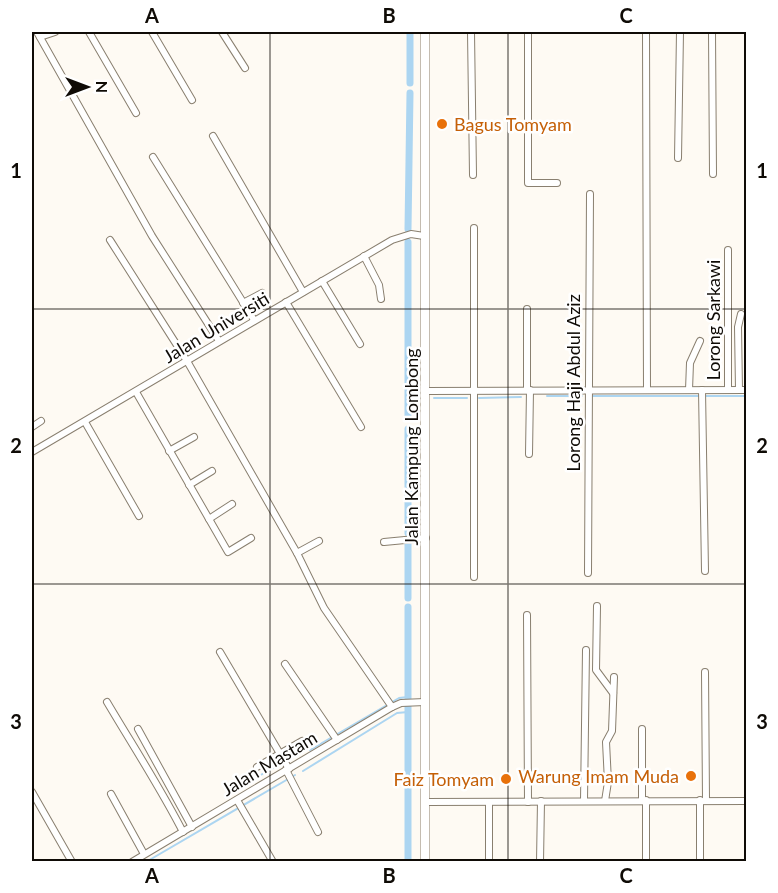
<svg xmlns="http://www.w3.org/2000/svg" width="778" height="893" viewBox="0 0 778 893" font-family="Lato,sans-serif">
  <rect width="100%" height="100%" fill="#fefaf3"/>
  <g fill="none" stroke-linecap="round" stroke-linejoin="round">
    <g stroke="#acd5f1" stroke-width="2">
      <path d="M547 396H582"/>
      <path d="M592 396H746"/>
      <path d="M434 398H467"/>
      <path d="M479 398 521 397"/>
      <path d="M290 758 308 747 310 750 399 698 408 697"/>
      <path d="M303 771 397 713 408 712"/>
      <path d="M259 776 278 765"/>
      <path d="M146 862 295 775"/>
    </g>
    <g stroke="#acd5f1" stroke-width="7">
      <path d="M410 83V32"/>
      <path d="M408 229 410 93"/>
      <path d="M408 242V418"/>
      <path d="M408 533V429"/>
      <path d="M408 544V598"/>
      <path d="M408 607V862"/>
    </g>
    <g stroke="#897f6f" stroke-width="8">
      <g id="minor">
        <path d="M37 32 152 236 219 341"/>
        <path d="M89 32 136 113"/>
        <path d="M152 32 192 100"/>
        <path d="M222 32 245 68"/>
        <path d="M471 32 473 175"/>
        <path d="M528 32V183H557"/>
        <path d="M646 32 647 390"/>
        <path d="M712 32 713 174"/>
        <path d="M40 37 55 32"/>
        <path d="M213 136 303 292"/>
        <path d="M153 157 254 320"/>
        <path d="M678 158 680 32"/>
        <path d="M474 228V577"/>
        <path d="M110 240 187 361 297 553 324 608 392 707"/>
        <path d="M728 250V390"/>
        <path d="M364 256 379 285 381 299"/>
        <path d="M322 281 360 344"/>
        <path d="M286 302 361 427"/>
        <path d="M243 303 262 293"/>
        <path d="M527 309V390"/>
        <path d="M689 390 690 363 700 341"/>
        <path d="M702 390 705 571"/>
        <path d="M739 390 738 327 741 314"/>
        <path d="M426 391 746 390"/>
        <path d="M136 392 228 552 251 538"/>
        <path d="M85 422 139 516"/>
        <path d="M32 427 41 421"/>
        <path d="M169 451 194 437"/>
        <path d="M32 452 392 240 411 234 424 236"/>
        <path d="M529 454 530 390"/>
        <path d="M189 485 212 471"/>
        <path d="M209 519 232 504"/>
        <path d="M384 542 426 538"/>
        <path d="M297 553 319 541"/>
        <path d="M588 573 590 194"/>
        <path d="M597 606 596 670 613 693"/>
        <path d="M527 615 528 802"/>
        <path d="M220 652 289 769"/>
        <path d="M285 664 337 740"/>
        <path d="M705 672 706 800"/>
        <path d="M107 702C133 746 160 787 183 832"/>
        <path d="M138 729 192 827"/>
        <path d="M642 729V800"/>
        <path d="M257 767 302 741"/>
        <path d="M286 770 318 832"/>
        <path d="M32 792 72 862"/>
        <path d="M111 794 144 854"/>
        <path d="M237 800 273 862"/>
        <path d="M584 801 586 650"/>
        <path d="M605 801 608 782 606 742 612 731 614 677"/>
        <path d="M425 802 746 801"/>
        <path d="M489 802V862"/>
        <path d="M132 862 392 707 401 703 425 702"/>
        <path d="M540 862 541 801"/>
        <path d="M646 862V800"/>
        <path d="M700 862V800"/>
      </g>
    </g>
    <g stroke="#897f6f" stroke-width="9">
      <path id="tertiary" d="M425 32V862"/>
    </g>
    <use href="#minor" stroke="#fff" stroke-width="6"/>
    <use href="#tertiary" stroke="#fff" stroke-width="8"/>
  </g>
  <path fill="none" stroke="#0f0b06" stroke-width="1.5" stroke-opacity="0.55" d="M270 32V862M508 32V862M32 309H746M32 584H746"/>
  <g fill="#e8710a" stroke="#fff" stroke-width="2">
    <circle cx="442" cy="124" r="6"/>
    <circle cx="691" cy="776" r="6"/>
    <circle cx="506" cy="779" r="6"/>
  </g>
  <g text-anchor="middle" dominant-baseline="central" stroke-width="5" stroke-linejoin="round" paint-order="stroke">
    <g font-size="18" fill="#c56008" stroke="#fff" text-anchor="end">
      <text x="454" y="124" text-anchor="start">Bagus Tomyam</text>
      <text x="679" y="776">Warung Imam Muda</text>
      <text x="494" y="779">Faiz Tomyam</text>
    </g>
    <g font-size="18" fill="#0f0b06" stroke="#fff">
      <text transform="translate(713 320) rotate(-90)">Lorong Sarkawi</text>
      <text transform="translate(216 327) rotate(-31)">Jalan Universiti</text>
      <text transform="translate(573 383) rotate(-90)">Lorong Haji Abdul Aziz</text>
      <text transform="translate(411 447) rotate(-90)">Jalan Kampung Lombong</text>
      <text transform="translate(269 763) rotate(-31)">Jalan Mastam</text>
    </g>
  </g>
  <rect width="778" height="893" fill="none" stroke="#ffffff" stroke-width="66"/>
  <g transform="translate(87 87) rotate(90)" stroke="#ffffff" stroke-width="4.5" paint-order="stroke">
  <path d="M0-4.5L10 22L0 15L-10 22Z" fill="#0f0b06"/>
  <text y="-9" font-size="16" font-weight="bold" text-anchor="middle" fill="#0f0b06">N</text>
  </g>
  <rect x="33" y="33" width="712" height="827" fill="none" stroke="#0f0b06" stroke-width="2"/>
  <g font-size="20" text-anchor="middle" font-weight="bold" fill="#0f0b06">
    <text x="152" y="23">A</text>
    <text x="389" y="23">B</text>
    <text x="626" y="23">C</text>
    <text x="16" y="178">1</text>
    <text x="762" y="178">1</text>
    <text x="16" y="453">2</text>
    <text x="762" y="453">2</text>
    <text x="16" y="729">3</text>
    <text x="762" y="729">3</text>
    <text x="152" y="883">A</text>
    <text x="389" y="883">B</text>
    <text x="626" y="883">C</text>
  </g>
</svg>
